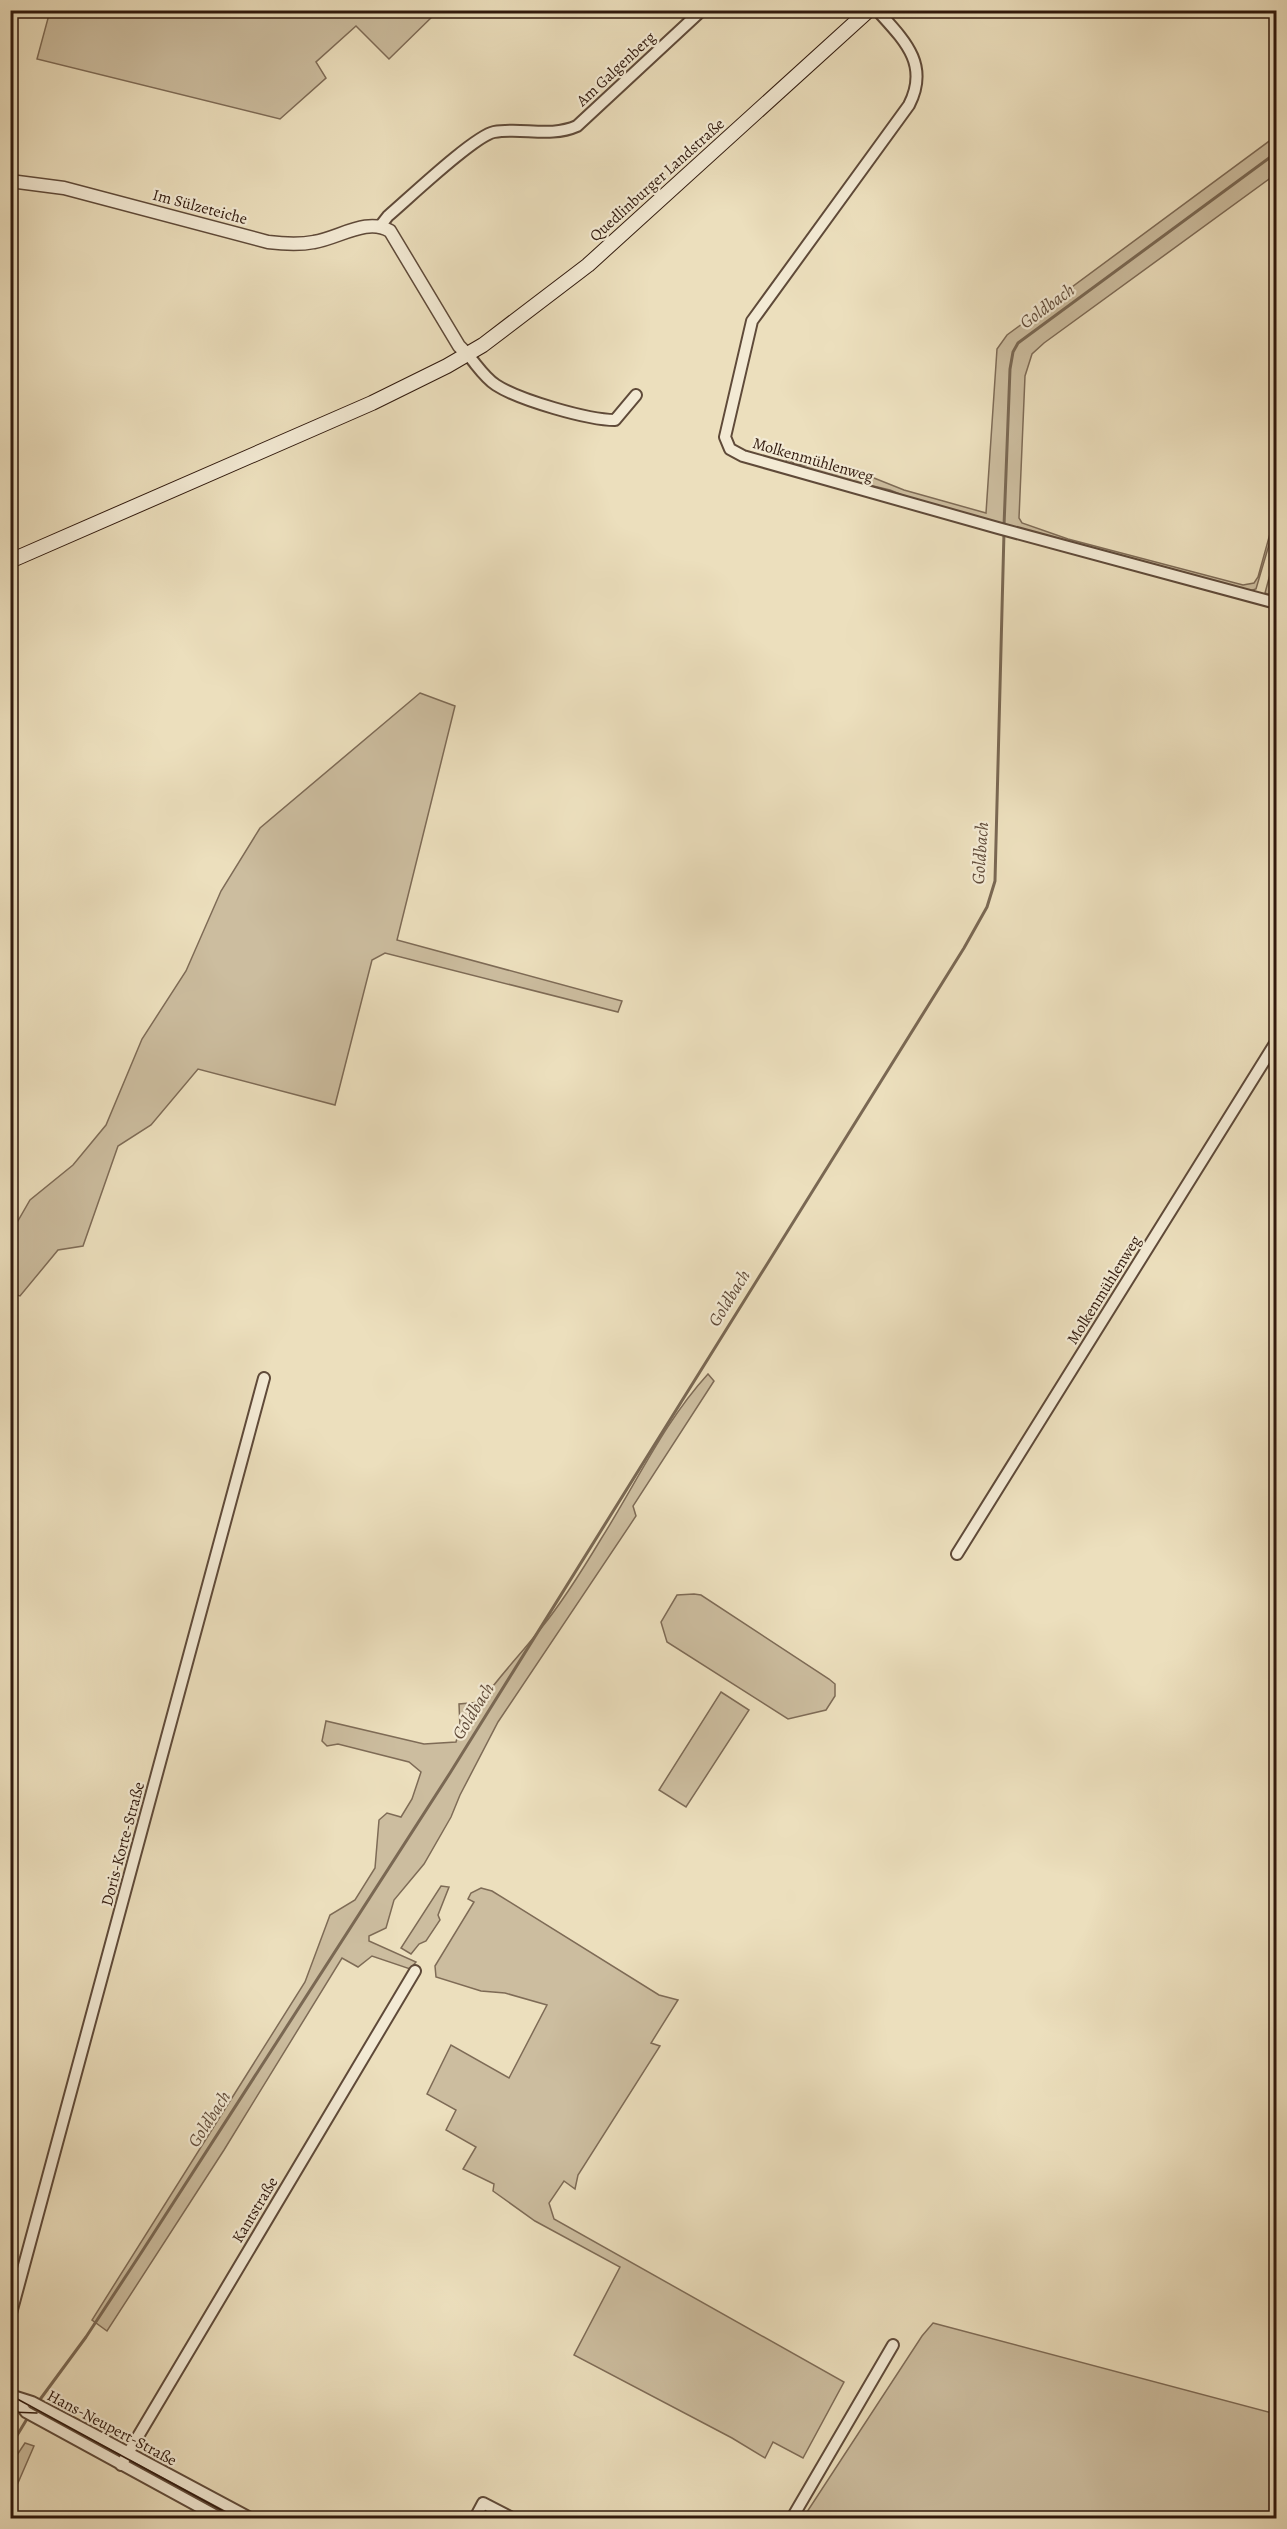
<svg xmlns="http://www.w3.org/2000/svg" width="1287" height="2529" viewBox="0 0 1287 2529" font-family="Alegreya,serif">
  <rect width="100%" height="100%" fill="#ecdfbd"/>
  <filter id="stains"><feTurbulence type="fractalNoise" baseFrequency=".00333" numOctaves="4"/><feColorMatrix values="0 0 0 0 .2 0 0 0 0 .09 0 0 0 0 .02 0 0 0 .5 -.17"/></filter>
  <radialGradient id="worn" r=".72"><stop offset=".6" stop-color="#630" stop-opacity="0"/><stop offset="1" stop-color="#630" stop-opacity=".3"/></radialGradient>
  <g fill="#ccbd9f" stroke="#7e6b56" stroke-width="1.5">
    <path d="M50 11V10L438 11 389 59 356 26 316 62 326 78 280 119 37 59Z"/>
    <path d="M1276 136V174L1044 343 1032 354 1025 376 1019 518 1022 523 1068 539 1243 585 1254 583 1258 577 1276 512V521L1256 589 1249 591 917 501 890 490 785 465 787 458 795 464 824 467 844 466 904 490 986 513 997 349 1007 335Z"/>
    <path d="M1276 552V597L1265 593Z"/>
    <path d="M420 693 455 706 397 940 622 1001 618 1012 385 953 372 960 335 1105 198 1069 151 1125 118 1146 83 1246 58 1250 20 1296 11 1293V1233L30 1200 73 1165 106 1125 142 1039 186 971 221 891 260 828Z"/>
    <path d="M708 1374 714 1381 633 1506 636 1516 498 1722 460 1795 451 1817 424 1864 394 1900 386 1928 369 1936V1941L416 1962 410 1969 372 1956 358 1967 342 1958 224 2150 107 2331 92 2320 305 1982 330 1915 355 1900 375 1868 379 1820 387 1813 401 1817 412 1799 421 1772 409 1762 338 1744 327 1746 322 1741 326 1721 424 1744 456 1742 460 1727 459 1704 481 1702C500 1675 522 1653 542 1627 564 1600 583 1569 601 1539 636 1484 664 1422 708 1374Z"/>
    <path d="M694 1594 701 1595 829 1679 835 1684V1696L826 1710 788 1719 667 1642 661 1622 677 1595Z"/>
    <path d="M721 1692 749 1710 686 1807 659 1790Z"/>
    <path d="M441 1886 449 1887 438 1915 440 1920 426 1941 419 1944 411 1954 401 1948Z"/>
    <path d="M481 1888 492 1891 659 1995 678 2000 651 2043 660 2046 578 2175 575 2189 564 2181 549 2203 554 2219 844 2382 803 2458 773 2442 765 2458 732 2438 574 2355 620 2267 535 2221 493 2191 494 2184 463 2169 476 2147 446 2130 456 2110 427 2094 451 2045 509 2078 547 2005 505 1993 481 1991 436 1977 435 1966 474 1902 468 1899 471 1893Z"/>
    <path d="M933 2323 1276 2414V2518H803L922 2336Z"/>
    <path d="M25 2443 34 2446 11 2499V2464Z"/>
  </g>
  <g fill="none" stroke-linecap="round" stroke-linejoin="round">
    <g stroke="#7a6853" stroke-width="3">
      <path d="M1004 526 1010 369 1013 352 1018 343 1276 153"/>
      <path d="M10 2447 33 2409 86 2337 141 2253 450 1773 964 948 987 907 995 881 1004 532"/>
    </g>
    <g stroke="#5f4a39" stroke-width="14">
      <g id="minor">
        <path d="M877 10C904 40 930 64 909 105L752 321 725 437 730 449 743 456 998 528 1276 603"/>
        <path d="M381 225 388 216C407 200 474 136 494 132 522 127 550 138 577 126L702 10"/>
        <path d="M468 355C477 365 484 377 496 385 519 400 588 420 615 420L636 395"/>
        <path d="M957 1554 1276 1042"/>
        <path d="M10 2317 264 1378"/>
        <path d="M13 2396 32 2402 93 2434 250 2518"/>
        <path d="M13 2396 26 2412 220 2518"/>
        <path d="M121 2465 415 1971"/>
        <path d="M475 2518 483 2503 512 2518"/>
        <path d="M792 2518 893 2345"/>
      </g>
    </g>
    <g stroke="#5f4a39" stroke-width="15">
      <g id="tertiary">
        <path d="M10 181 64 188 268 242C284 244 299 245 314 242 339 238 367 217 390 231L459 346 468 355"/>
        <path d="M10 2395 13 2396 10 2401"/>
      </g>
    </g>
    <g stroke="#30190d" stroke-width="16">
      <path id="secondary" d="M10 561 372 403 447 366 483 345 588 265 869 10"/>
    </g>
    <use href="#minor" stroke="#f3ead4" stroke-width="10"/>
    <use href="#tertiary" stroke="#f3ead4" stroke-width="12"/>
    <use href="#secondary" stroke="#f3ead4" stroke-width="14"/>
    <g stroke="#30190d" stroke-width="1.5">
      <path d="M10 2395 236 2518"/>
      <path d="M10 2412 37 2413"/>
    </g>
  </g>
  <g text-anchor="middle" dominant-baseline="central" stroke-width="4.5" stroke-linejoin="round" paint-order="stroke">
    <g font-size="16" fill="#30190d" stroke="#f3ead4">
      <text transform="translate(616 69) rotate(-43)">Am Galgenberg</text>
      <text transform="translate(657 180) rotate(-42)">Quedlinburger Landstraße</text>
      <text transform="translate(200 207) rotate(15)">Im Sülzeteiche</text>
      <text transform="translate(813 460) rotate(16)">Molkenmühlenweg</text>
      <text transform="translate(1104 1290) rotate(-58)">Molkenmühlenweg</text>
      <text transform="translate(123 1844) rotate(-75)">Doris-Korte-Straße</text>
      <text transform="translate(255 2210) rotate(-59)">Kantstraße</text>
      <text transform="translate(112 2428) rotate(28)">Hans-Neupert-Straße</text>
    </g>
    <g font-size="18" font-style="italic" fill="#624d3b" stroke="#f3ead4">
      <text transform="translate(1047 306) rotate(-36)">Goldbach</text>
      <text transform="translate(980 853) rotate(-86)">Goldbach</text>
      <text transform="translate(729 1298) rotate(-58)">Goldbach</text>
      <text transform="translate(473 1711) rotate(-58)">Goldbach</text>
      <text transform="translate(209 2119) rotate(-57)">Goldbach</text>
    </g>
  </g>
  <rect width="1287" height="2529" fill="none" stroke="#ecdfbd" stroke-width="36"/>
  <rect x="12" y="12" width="1263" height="2505" fill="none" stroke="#30190d" stroke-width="3"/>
  <rect x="18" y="18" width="1251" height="2493" fill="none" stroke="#30190d" stroke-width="1.5"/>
  <rect width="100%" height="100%" filter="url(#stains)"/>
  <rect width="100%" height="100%" fill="url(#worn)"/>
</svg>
